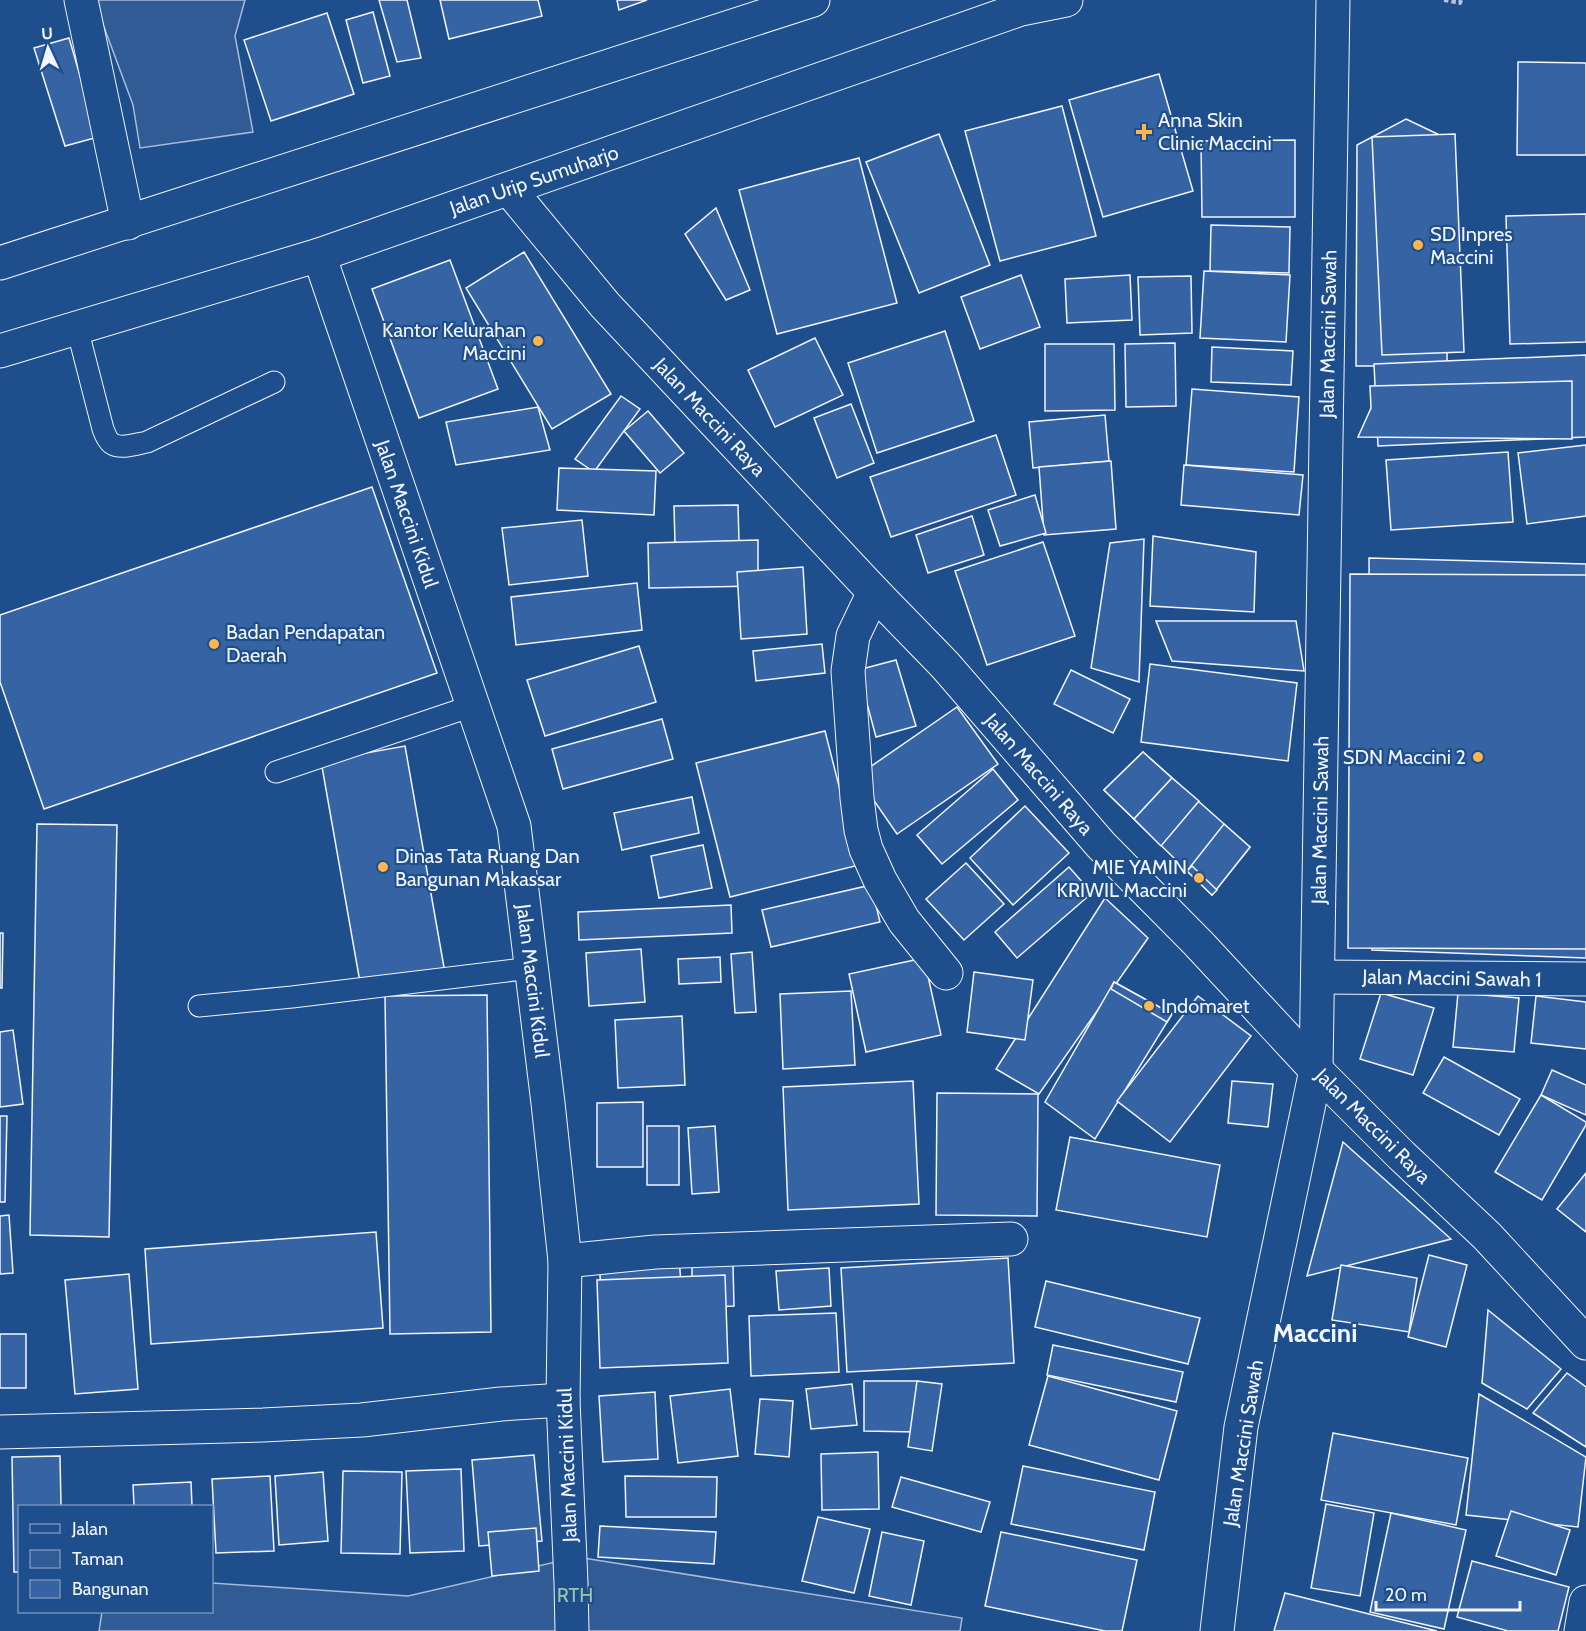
<svg xmlns="http://www.w3.org/2000/svg" width="1586" height="1631" viewBox="0 0 1586 1631" font-family="Cabin,sans-serif">
  <rect width="100%" height="100%" fill="#1f4e8c"/>
  <g fill="#305b95" stroke="#a8bbd7" stroke-width="1.5">
    <path d="M94 0H245L235 36 253 132 140 148 133 105Z"/>
    <path d="M577 1557 962 1618 960 1631H99L102 1612H212V1583L408 1596Z"/>
  </g>
  <g fill="#3563a3" stroke="#f2f6ff" stroke-width="1.5">
    <path d="M379 0H407L421 58 397 62Z"/>
    <path d="M440 0H538L542 16 449 39Z"/>
    <path d="M617 0H647L619 10Z"/>
    <path d="M373 12 390 76 363 83 346 20Z"/>
    <path d="M327 13 354 94 271 121 244 40Z"/>
    <path d="M69 38 98 137 65 146 34 48Z"/>
    <path d="M1518 62 1586 63V155H1517Z"/>
    <path d="M1159 74 1193 191 1103 217 1069 100Z"/>
    <path d="M1062 106 1096 236 1000 261 965 131Z"/>
    <path d="M1406 119 1448 139 1447 366H1356L1357 145Z"/>
    <path d="M939 134 990 265 919 293 866 162Z"/>
    <path d="M1455 134 1464 352 1382 355 1372 137Z"/>
    <path d="M1295 140V217H1202L1201 141Z"/>
    <path d="M859 158 897 303 777 334 739 190Z"/>
    <path d="M716 208 750 290 726 300 685 234Z"/>
    <path d="M1586 214V342L1510 344 1506 216Z"/>
    <path d="M1211 225 1290 227 1289 273 1210 271Z"/>
    <path d="M524 252 611 394 552 429 466 288Z"/>
    <path d="M450 260 498 389 419 418 372 289Z"/>
    <path d="M1204 271 1290 275 1286 342 1200 338Z"/>
    <path d="M1021 275 1040 327 980 349 961 297Z"/>
    <path d="M1130 275 1132 320 1067 323 1065 279Z"/>
    <path d="M1191 276 1192 333 1140 335 1138 277Z"/>
    <path d="M945 331 974 421 877 453 848 363Z"/>
    <path d="M815 338 843 395 775 427 748 370Z"/>
    <path d="M1175 343 1176 406 1126 407 1125 344Z"/>
    <path d="M1045 344H1114L1115 410 1045 411Z"/>
    <path d="M1212 347 1293 351 1291 385 1211 382Z"/>
    <path d="M1586 355V437L1378 446 1374 364Z"/>
    <path d="M1572 381V439L1358 437 1371 408 1370 386Z"/>
    <path d="M1192 389 1299 397 1294 472 1186 465Z"/>
    <path d="M621 396 640 409 594 472 575 459Z"/>
    <path d="M851 404 874 463 837 478 814 418Z"/>
    <path d="M538 407 550 450 456 465 446 422Z"/>
    <path d="M648 411 684 453 660 473 624 431Z"/>
    <path d="M1105 415 1109 461 1033 468 1029 422Z"/>
    <path d="M996 435 1016 495 891 537 870 477Z"/>
    <path d="M1586 445V516L1527 524 1518 453Z"/>
    <path d="M1508 452 1513 522 1391 530 1386 460Z"/>
    <path d="M1111 461 1116 529 1044 535 1039 467Z"/>
    <path d="M1184 465 1303 475 1299 515 1181 505Z"/>
    <path d="M559 468 656 471 654 515 557 510Z"/>
    <path d="M372 487 437 673 44 809 0 682V615Z"/>
    <path d="M1035 495 1046 533 1000 546 988 510Z"/>
    <path d="M738 505 739 542 675 544 674 506Z"/>
    <path d="M972 516 984 555 928 573 916 535Z"/>
    <path d="M582 520 588 576 509 585 502 528Z"/>
    <path d="M1153 536 1256 552 1254 612 1150 606Z"/>
    <path d="M1144 539 1139 682 1091 668 1110 543Z"/>
    <path d="M758 540V586L649 588 648 543Z"/>
    <path d="M1043 542 1075 636 987 665 955 571Z"/>
    <path d="M1369 558 1586 564V958L1372 950Z"/>
    <path d="M803 567 807 634 741 639 737 572Z"/>
    <path d="M1350 574 1586 575V949L1348 948Z"/>
    <path d="M637 583 642 630 516 645 511 597Z"/>
    <path d="M1156 621H1296L1304 671 1172 661Z"/>
    <path d="M822 644 825 673 756 681 753 651Z"/>
    <path d="M639 646 656 702 545 736 527 680Z"/>
    <path d="M896 660 916 726 876 737 858 670Z"/>
    <path d="M1150 664 1297 683 1288 761 1141 742Z"/>
    <path d="M1071 670 1130 699 1113 733 1054 704Z"/>
    <path d="M957 707 998 764 897 834 857 776Z"/>
    <path d="M662 719 673 759 563 789 552 749Z"/>
    <path d="M825 731 859 865 730 897 696 763Z"/>
    <path d="M405 746 445 973 361 988 321 761Z"/>
    <path d="M1143 752 1250 847 1212 895 1104 790Z"/>
    <path d="M1143 752 1172 778 1134 819 1104 790Z"/>
    <path d="M993 769 1018 800 942 864 917 835Z"/>
    <path d="M1172 778 1199 801 1161 846 1134 819Z"/>
    <path d="M692 797 699 833 622 850 614 813Z"/>
    <path d="M1025 806 1069 853 1013 905 970 858Z"/>
    <path d="M37 824 117 825 109 1237 30 1235Z"/>
    <path d="M1224 824 1250 847 1212 895 1187 871Z"/>
    <path d="M703 845 712 888 659 898 651 856Z"/>
    <path d="M966 863 1004 904 964 940 926 899Z"/>
    <path d="M1192 866 1217 890 1212 895 1187 871Z"/>
    <path d="M1069 867 1092 893 1017 958 995 932Z"/>
    <path d="M871 885 880 922 771 947 762 910Z"/>
    <path d="M1105 898 1148 938 1039 1094 996 1069Z"/>
    <path d="M731 905 732 933 579 940 578 912Z"/>
    <path d="M0 933H3L2 988H0Z"/>
    <path d="M641 949 645 1002 589 1006 586 953Z"/>
    <path d="M752 952 756 1012 735 1013 731 954Z"/>
    <path d="M720 957 721 982 679 984 678 959Z"/>
    <path d="M924 958 941 1035 866 1052 849 974Z"/>
    <path d="M974 972 1033 980 1025 1040 967 1032Z"/>
    <path d="M1114 982 1172 1014 1095 1139 1045 1102Z"/>
    <path d="M1114 982 1172 1014 1167 1022 1111 989Z"/>
    <path d="M851 991 855 1065 783 1069 780 994Z"/>
    <path d="M1381 993 1434 1008 1413 1075 1360 1059Z"/>
    <path d="M1458 993 1519 998 1514 1052 1453 1047Z"/>
    <path d="M487 995 491 1332 390 1334 385 996Z"/>
    <path d="M1198 996 1251 1036 1170 1142 1117 1101Z"/>
    <path d="M1536 996 1586 1002V1049L1531 1043Z"/>
    <path d="M682 1016 685 1085 618 1088 615 1020Z"/>
    <path d="M13 1030 23 1104 0 1107V1032Z"/>
    <path d="M1444 1057 1520 1099 1499 1135 1423 1093Z"/>
    <path d="M1552 1070 1586 1085V1115L1541 1095Z"/>
    <path d="M913 1081 919 1204 788 1210 783 1087Z"/>
    <path d="M1232 1081 1273 1084 1268 1127 1228 1123Z"/>
    <path d="M937 1093 1038 1094 1037 1216 936 1215Z"/>
    <path d="M1541 1095 1586 1122V1125L1542 1200 1495 1172Z"/>
    <path d="M643 1102V1167H597V1103Z"/>
    <path d="M0 1116H7L5 1202H0Z"/>
    <rect x="647" y="1126" width="32" height="59"/>
    <path d="M715 1126 719 1192 692 1194 688 1128Z"/>
    <path d="M1070 1137 1220 1165 1207 1237 1056 1210Z"/>
    <path d="M1343 1142 1451 1239 1307 1276Z"/>
    <path d="M1586 1173V1232L1557 1209Z"/>
    <path d="M9 1215 13 1273 0 1274V1216Z"/>
    <path d="M376 1232 383 1328 151 1344 145 1249Z"/>
    <path d="M1429 1255 1467 1265 1446 1347 1408 1337Z"/>
    <path d="M679 1256 682 1299 602 1304 599 1261Z"/>
    <path d="M1008 1258 1014 1363 847 1372 841 1268Z"/>
    <path d="M733 1265 734 1306 692 1308V1266Z"/>
    <path d="M1341 1265 1417 1278 1409 1332 1332 1320Z"/>
    <path d="M829 1268 831 1306 779 1310 776 1271Z"/>
    <path d="M129 1274 138 1389 75 1394 65 1280Z"/>
    <path d="M725 1275 728 1363 600 1368 597 1280Z"/>
    <path d="M1046 1281 1200 1318 1188 1364 1035 1327Z"/>
    <path d="M1488 1310 1561 1369 1527 1409 1482 1383Z"/>
    <path d="M836 1313 839 1372 751 1376 749 1316Z"/>
    <rect x="0" y="1334" width="26" height="54"/>
    <path d="M1053 1345 1183 1372 1176 1402 1047 1375Z"/>
    <path d="M1567 1373 1586 1387V1447L1533 1413Z"/>
    <path d="M1048 1376 1177 1411 1159 1480 1029 1445Z"/>
    <path d="M864 1381H917V1432L864 1431Z"/>
    <path d="M917 1381 942 1384 932 1451 908 1447Z"/>
    <path d="M852 1384 857 1425 811 1429 806 1389Z"/>
    <path d="M730 1389 738 1456 678 1463 670 1396Z"/>
    <path d="M655 1392 658 1459 603 1462 599 1396Z"/>
    <path d="M1479 1394 1586 1457 1578 1527 1466 1515Z"/>
    <path d="M760 1399 793 1401 789 1457 755 1454Z"/>
    <path d="M1333 1433 1468 1458 1456 1525 1321 1500Z"/>
    <path d="M878 1452 879 1509 822 1510 821 1454Z"/>
    <path d="M534 1455 542 1541 479 1546 472 1460Z"/>
    <path d="M60 1456 61 1506H20V1572H14L12 1457Z"/>
    <path d="M1023 1466 1155 1492 1144 1550 1011 1524Z"/>
    <path d="M461 1469 464 1551 410 1553 406 1471Z"/>
    <path d="M343 1471 402 1472 400 1554 341 1553Z"/>
    <path d="M323 1472 328 1541 279 1545 275 1476Z"/>
    <path d="M270 1476 274 1551 216 1553 212 1479Z"/>
    <path d="M625 1476 717 1477 716 1517H626Z"/>
    <path d="M901 1477 990 1502 981 1532 892 1507Z"/>
    <path d="M191 1482 192 1506H134L133 1485Z"/>
    <path d="M1326 1504 1374 1513 1360 1596 1311 1588Z"/>
    <path d="M1511 1511 1570 1530 1556 1575 1496 1556Z"/>
    <path d="M1391 1513 1466 1530 1444 1629 1370 1612Z"/>
    <path d="M818 1517 870 1529 854 1593 802 1581Z"/>
    <path d="M600 1526 716 1532 714 1564 598 1557Z"/>
    <path d="M536 1528 539 1571 492 1576 488 1532Z"/>
    <path d="M882 1532 924 1541 911 1605 869 1596Z"/>
    <path d="M1001 1532 1137 1560 1122 1631H1105L985 1606Z"/>
    <path d="M1472 1561 1569 1587 1558 1631H1508L1457 1617Z"/>
    <path d="M1285 1593 1437 1631H1274Z"/>
  </g>
  <g fill="none" stroke-linecap="round" stroke-linejoin="round">
    <g stroke="#f2f6ff" stroke-width="23">
      <g id="service">
        <path d="M77 328 103 429C105 434 107 440 111 443 120 450 136 444 147 442L274 382"/>
        <path d="M276 772 472 706"/>
        <path d="M199 1006 292 997 531 968"/>
      </g>
    </g>
    <g stroke="#f2f6ff" stroke-width="35">
      <g id="minor">
        <path d="M81 0 128 223"/>
        <path d="M319 255 514 826 548 1103 565 1261 563 1400 571 1583 572 1631"/>
        <path d="M874 592 853 636 848 671 857 798 861 830 866 849 880 880 904 921 946 973"/>
        <path d="M1318 977 1586 979"/>
        <path d="M565 1261 655 1252 1011 1239"/>
        <path d="M0 1432 263 1425 362 1420 501 1404 563 1400"/>
        <path d="M1581 1631 1586 1602"/>
      </g>
    </g>
    <g stroke="#f2f6ff" stroke-width="35">
      <g id="tertiary">
        <path d="M509 189 605 305 874 592 945 665 1101 845 1198 943 1316 1070 1401 1155 1487 1236 1586 1343"/>
        <path d="M1217 1631 1241 1427 1316 1070 1333 0"/>
      </g>
    </g>
    <g stroke="#f2f6ff" stroke-width="35">
      <g id="trunk">
        <path d="M0 263 813 0"/>
        <path d="M0 351 319 255 1021 9 1066 0"/>
      </g>
    </g>
    <path stroke="#b3c4dc" stroke-width="4" stroke-dasharray="4.5 3" stroke-linecap="butt" d="M1444 0 1460 3 1461 0"/>
    <use href="#service" stroke="#1f4e8c" stroke-width="21"/>
    <use href="#minor" stroke="#1f4e8c" stroke-width="33"/>
    <use href="#tertiary" stroke="#1f4e8c" stroke-width="33"/>
    <use href="#trunk" stroke="#1f4e8c" stroke-width="33"/>
  </g>
  <g fill="#ffb74d" stroke="#1f4e8c" stroke-width="2">
    <path d="M1141 123h6v6h6v6h-6v6h-6v-6h-6v-6h6z"/>
    <circle cx="1418" cy="245" r="6"/>
    <circle cx="538" cy="341" r="6"/>
    <circle cx="214" cy="644" r="6"/>
    <circle cx="1478" cy="757" r="6"/>
    <circle cx="383" cy="867" r="6"/>
    <circle cx="1199" cy="878" r="6"/>
    <circle cx="1149" cy="1006" r="6"/>
  </g>
  <g text-anchor="middle" dominant-baseline="central" stroke-width="4.5" stroke-linejoin="round" paint-order="stroke">
    <g font-size="20" fill="#f2f6ff" stroke="#1f4e8c" text-anchor="start">
      <text x="1158" y="120">Anna Skin<tspan x="1158" dy="23">Clinic Maccini</tspan></text>
      <text x="1430" y="234">SD Inpres<tspan x="1430" dy="23">Maccini</tspan></text>
      <text x="526" y="330" text-anchor="end">Kantor Kelurahan<tspan x="526" dy="23">Maccini</tspan></text>
      <text x="226" y="632">Badan Pendapatan<tspan x="226" dy="23">Daerah</tspan></text>
      <text x="1466" y="757" text-anchor="end">SDN Maccini 2</text>
      <text x="395" y="856">Dinas Tata Ruang Dan<tspan x="395" dy="23">Bangunan Makassar</tspan></text>
      <text x="1187" y="867" text-anchor="end">MIE YAMIN<tspan x="1187" dy="23">KRIWIL Maccini</tspan></text>
      <text x="1161" y="1006">Indomaret</text>
    </g>
    <g font-size="20" fill="#f2f6ff" stroke="#1f4e8c">
      <text transform="translate(534 180) rotate(-19)">Jalan Urip Sumuharjo</text>
      <text transform="translate(1328 334) rotate(-89)">Jalan Maccini Sawah</text>
      <text transform="translate(710 417) rotate(47)">Jalan Maccini Raya</text>
      <text transform="translate(407 514) rotate(71)">Jalan Maccini Kidul</text>
      <text transform="translate(1039 774) rotate(49)">Jalan Maccini Raya</text>
      <text transform="translate(1320 820) rotate(-89)">Jalan Maccini Sawah</text>
      <text transform="translate(1452 978) rotate(1)">Jalan Maccini Sawah 1</text>
      <text transform="translate(533 981) rotate(83)">Jalan Maccini Kidul</text>
      <text transform="translate(1373 1126) rotate(45)">Jalan Maccini Raya</text>
      <text transform="translate(1243 1443) rotate(-81)">Jalan Maccini Sawah</text>
      <text transform="translate(567 1465) rotate(-92)">Jalan Maccini Kidul</text>
    </g>
    <g font-size="20" fill="#97c8a6" stroke="#1f4e8c">
      <text x="575" y="1595">RTH</text>
    </g>
    <g font-size="26" font-weight="bold" fill="#f2f6ff" stroke="#1f4e8c">
      <text x="1315" y="1333">Maccini</text>
    </g>
  </g>
  <rect x="18" y="1505" width="195" height="108" fill="#1f4e8c" stroke="#7391ba" stroke-width="1.5"/>
  <rect x="30" y="1524" width="30" height="9" fill="#1f4e8c" stroke="#7391ba" stroke-width="1.5"/>
  <text x="72" y="1535" font-size="18" fill="#f2f6ff">Jalan</text>
  <rect x="30" y="1550" width="30" height="18" fill="#305b95" stroke="#7391ba" stroke-width="1.5"/>
  <text x="72" y="1565" font-size="18" fill="#f2f6ff">Taman</text>
  <rect x="30" y="1580" width="30" height="18" fill="#3563a3" stroke="#7391ba" stroke-width="1.5"/>
  <text x="72" y="1595" font-size="18" fill="#f2f6ff">Bangunan</text>
  <g transform="translate(48 48) rotate(356)" stroke="#1f4e8c" stroke-width="4.5" paint-order="stroke">
  <path d="M0-4.5L10 22L0 15L-10 22Z" fill="#f2f6ff"/>
  <text y="-9" font-size="16" font-weight="bold" text-anchor="middle" fill="#f2f6ff">U</text>
  </g>
  <path d="M1376 1601v9h144v-9" fill="none" stroke="#f2f6ff" stroke-width="3"/>
  <text x="1385" y="1601" font-size="18" fill="#f2f6ff" stroke="#1f4e8c" stroke-width="4.5" paint-order="stroke">20 m</text>
</svg>
